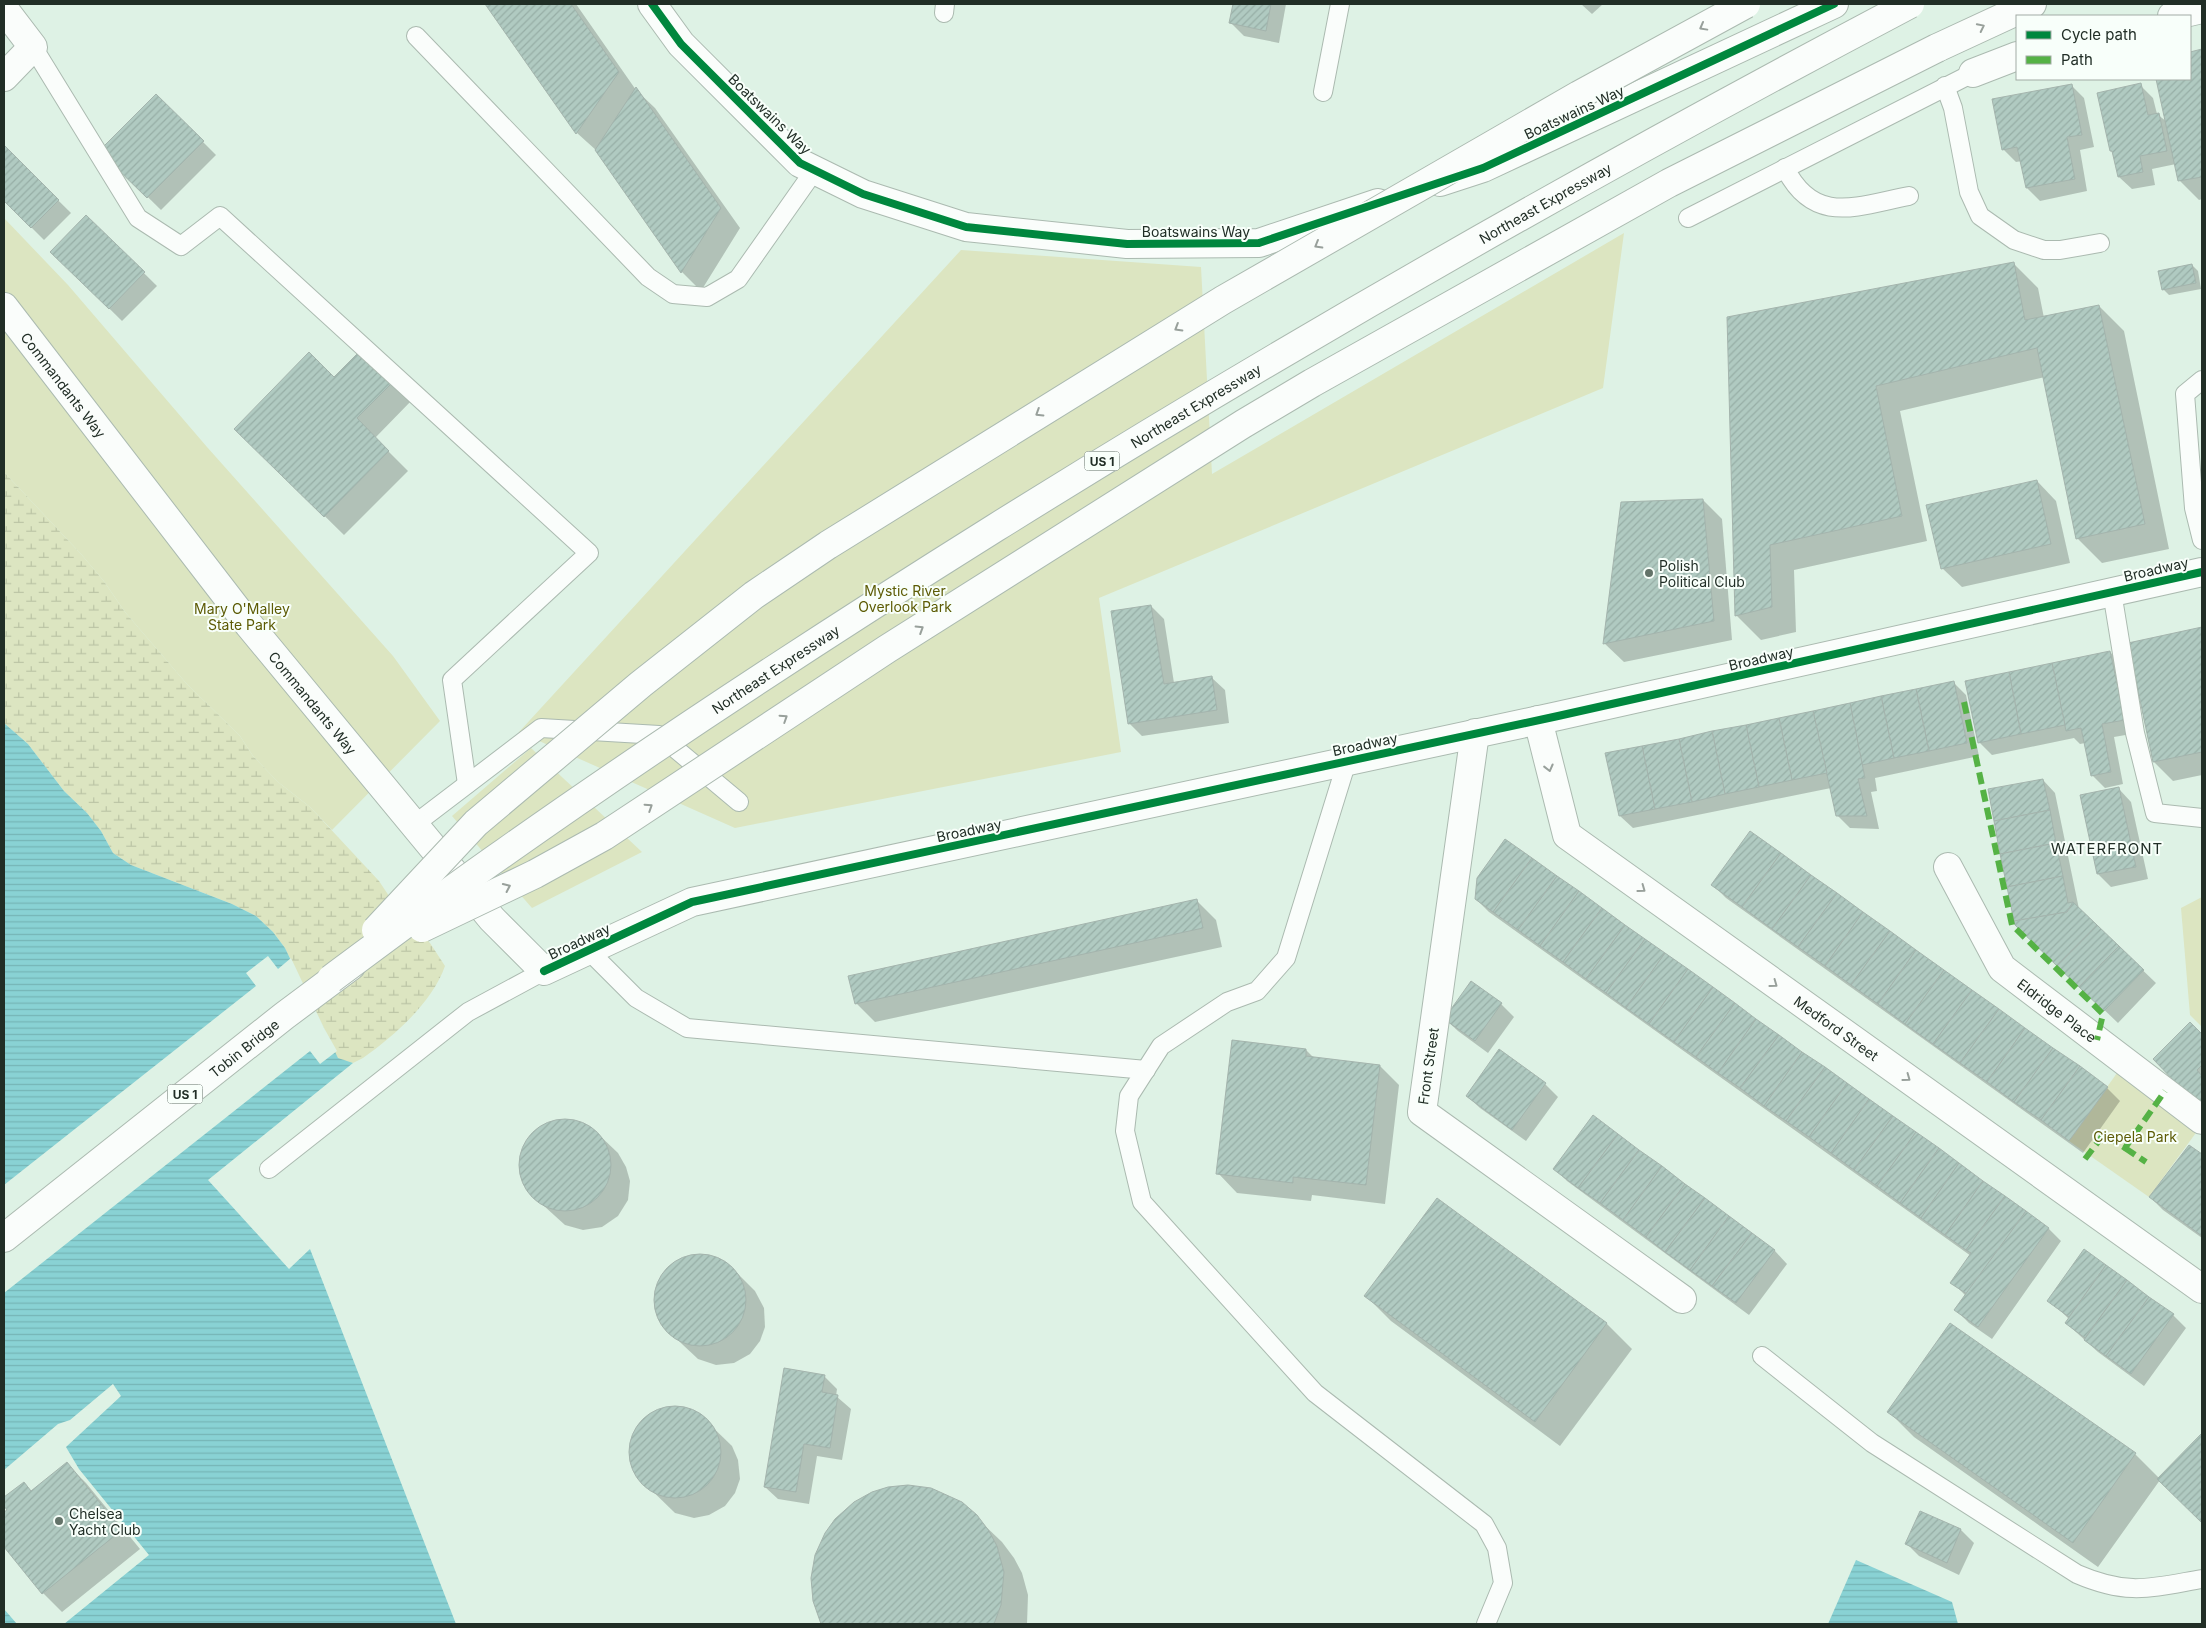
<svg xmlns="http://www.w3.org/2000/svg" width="2206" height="1628" viewBox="0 0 2206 1628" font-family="Inter,sans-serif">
  <defs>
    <pattern id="wetland-marsh" width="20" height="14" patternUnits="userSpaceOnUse" patternTransform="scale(1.25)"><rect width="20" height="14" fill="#dce5c1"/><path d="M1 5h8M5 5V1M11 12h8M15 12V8" fill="none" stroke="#bcc5a6"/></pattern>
    <pattern id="water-rules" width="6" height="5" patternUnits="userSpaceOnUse" patternTransform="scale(1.25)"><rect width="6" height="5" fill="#89d2d4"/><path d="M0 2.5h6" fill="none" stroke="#76b5b6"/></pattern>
    <pattern id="building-hatch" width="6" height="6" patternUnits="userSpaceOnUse" patternTransform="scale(1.25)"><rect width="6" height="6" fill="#b0cac1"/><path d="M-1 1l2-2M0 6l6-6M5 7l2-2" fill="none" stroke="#97aea6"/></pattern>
  </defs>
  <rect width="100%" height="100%" fill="#def2e5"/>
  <g fill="#dce5c1">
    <path d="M4 218 68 285 207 447 393 656 440 721 332 830 310 807 278 782 253 756 240 736 186 683 125 612 103 580 81 554 4 472Z"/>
    <path d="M1624 233 1603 388 1099 598 1121 752 735 828 519 732 961 250 1201 267 1212 474Z"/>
    <path d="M531 748 642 852 532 908 452 816Z"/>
    <path d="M2202 897V1027L2190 1015 2181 908Z"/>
    <path d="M2117 1073 2198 1130 2149 1197 2069 1141Z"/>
  </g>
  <path fill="url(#wetland-marsh)" d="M4 472 81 554 103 580 125 612 186 683 240 736 253 756 278 782 310 807 379 881 391 899 430 943 445 966C432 1003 394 1036 363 1058L353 1063 338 1059 285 948 273 932 256 916 232 904 131 865 113 853 101 831 87 813 64 791 28 744 4 723Z"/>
  <g fill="url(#water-rules)">
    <path d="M4 723 28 744 64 791 87 813 101 831 113 853 131 865 232 904 256 916 273 932 285 948 338 1058 353 1063 208 1180 289 1269 310 1249 456 1624H4Z"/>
    <path d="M1856 1560 1952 1602 1958 1624H1828Z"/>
  </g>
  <g fill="#def2e5">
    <path d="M268 956 278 969 291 958 324 1028 337 1051 320 1064 310 1051 4 1293V1185L256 986 246 973Z"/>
    <path d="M113 1384 121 1396 66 1447 79 1469 149 1555 64 1624H17L4 1609V1470L58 1424 70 1420Z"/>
  </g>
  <g fill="#0003">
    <path d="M487 4H576L636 90 655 108 740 228 701 291 682 272 597 151 577 133Z"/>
    <path d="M1234 4H1286L1279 43 1244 36 1231 23Z"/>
    <path d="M1581 4H1603L1592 14Z"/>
    <path d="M2202 51V199L2199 200 2180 181 2176 164 2152 169 2155 185 2132 189 2119 177 2114 154 2111 151 2140 85 2153 98 2157 114 2167 122 2157 79H2190V53Z"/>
    <path d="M2071 85 2084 98 2094 147 2080 150 2087 191 2040 201 2027 188 2022 161 2016 162 2003 149Z"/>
    <path d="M156 95 216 155 161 210 101 151Z"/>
    <path d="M4 147 71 213 44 240 4 200Z"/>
    <path d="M86 216 157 286 122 321 52 252Z"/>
    <path d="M2013 263 2038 288 2044 318 2099 306 2124 331 2169 549 2102 563 2077 538 2045 377 1900 411 1927 541 1794 570 1796 632 1761 640 1736 615 1728 318Z"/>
    <path d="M2192 265 2198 271 2201 289 2169 295 2163 289Z"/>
    <path d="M363 349 413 399 375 438 408 471 344 535 236 429 334 379Z"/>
    <path d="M2037 481 2056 501 2070 563 1962 587 1942 568Z"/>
    <path d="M1703 500 1722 519 1732 640 1624 662 1604 643Z"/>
    <path d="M1151 606 1164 619 1174 683 1212 678 1225 690 1229 723 1142 736 1129 723Z"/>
    <path d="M2202 629V775L2173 781 2154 762 2130 644Z"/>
    <path d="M2110 652 2123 665 2137 733 2114 737 2123 784 2105 788 2092 775 2085 743 2080 744 2074 738 1992 755 1979 742Z"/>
    <path d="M1953 682 1966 695 1979 756 1875 778 1877 791 1871 792 1879 829 1850 828 1837 815 1831 788 1633 828 1620 816Z"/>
    <path d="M2043 780 2055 793 2079 909 2156 983 2118 1023 2029 938Z"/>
    <path d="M2119 789 2131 802 2148 879 2111 887 2098 874 2081 796Z"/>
    <path d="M1505 841 2049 1229 2061 1241 1992 1339 1969 1323 1956 1310 1966 1296 1952 1282 1971 1256 1489 912 1476 899Z"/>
    <path d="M1713 885 2107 1088 2120 1101 2083 1153 1726 898Z"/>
    <path d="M1197 901 1216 920 1222 947 875 1022 856 1003Z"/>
    <path d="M1501 1004 1514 1017 1488 1053 1458 1031 1445 1019Z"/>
    <path d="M2190 1024 2202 1036V1108L2154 1059Z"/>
    <path d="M1306 1050 1314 1058 1380 1066 1399 1085 1385 1204 1312 1195 1311 1201 1237 1193 1218 1173Z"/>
    <path d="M1545 1084 1558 1097 1526 1141 1480 1108 1467 1096Z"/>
    <path d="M1593 1117 1775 1251 1787 1264 1749 1315 1567 1181 1555 1169Z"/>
    <path d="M567 1120 585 1124 598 1134 618 1153 626 1167 630 1181 628 1200 618 1216 602 1227 583 1230 565 1225 533 1196 523 1180 520 1165 524 1146 533 1133 549 1123Z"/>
    <path d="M2189 1146 2202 1155V1238L2163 1210 2150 1197Z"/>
    <path d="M1437 1199 1607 1324 1632 1349 1560 1446 1391 1321 1366 1296Z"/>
    <path d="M2084 1251 2173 1315 2186 1328 2144 1386 2098 1352 2066 1323 2069 1319 2049 1300Z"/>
    <path d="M699 1255 718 1258 735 1271 755 1291 764 1308 765 1327 760 1341 750 1354 734 1363 716 1365 698 1359 666 1329 657 1313 656 1297 658 1284 670 1266 681 1260Z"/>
    <path d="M824 1376 837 1389 836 1396 851 1409 842 1460 817 1456 809 1504 778 1499 765 1487Z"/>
    <path d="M665 1409H686L700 1415 732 1446 738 1460 740 1479 735 1493 725 1506 709 1515 694 1518 675 1513 639 1478 632 1465 630 1449 637 1428 648 1417Z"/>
    <path d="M1889 1412 2135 1454 2159 1478 2202 1435V1522L2160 1480 2098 1567 1914 1437Z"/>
    <path d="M67 1464 86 1483 140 1549 62 1612 43 1593 4 1545V1514L9 1510 4 1504V1499L24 1484 32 1492Z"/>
    <path d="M915 1487 944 1494 961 1503 1002 1542 1014 1558 1022 1573 1028 1595 1027 1624H823Z"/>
    <path d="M1920 1512 1961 1530 1974 1543 1959 1575 1919 1556 1906 1543Z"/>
  </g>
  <g fill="url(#building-hatch)" stroke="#a4b4ad">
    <path d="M485 4H571L619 72 576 134Z"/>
    <path d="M1233 4H1271L1266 31 1229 23Z"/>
    <path d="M2202 49V177L2178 181 2156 79H2190V52Z"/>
    <path d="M2141 83 2148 115 2159 113 2167 151 2140 156 2143 172 2118 177 2112 151H2110L2097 93Z"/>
    <path d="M2072 84 2082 135 2067 137 2075 179 2026 188 2017 147 2002 150 1992 99Z"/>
    <path d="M636 87 721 208 681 273 595 150Z"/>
    <path d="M156 94 204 141 147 198 99 151Z"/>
    <path d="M4 145 59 200 31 228 4 201Z"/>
    <path d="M86 215 145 272 109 309 50 252Z"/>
    <path d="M2014 262 2025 320 2099 305 2145 524 2076 539 2037 348 1876 386 1902 516 1770 545 1772 607 1735 616 1727 317Z"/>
    <path d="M2192 264 2196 283 2162 290 2158 271Z"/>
    <path d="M363 348 395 380 357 418 389 451 324 517 234 429 309 352 334 377Z"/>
    <path d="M2037 480 2051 544 1941 569 1926 505Z"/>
    <path d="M1703 499 1714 621 1603 644 1621 502Z"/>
    <path d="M1151 605 1164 684 1212 676 1217 710 1128 724 1111 611Z"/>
    <path d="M2202 627V752L2153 762 2128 643Z"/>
    <path d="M2110 651 2125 720 2102 724 2111 772 2091 776 2081 728 2066 731 2052 663Z"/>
    <path d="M2052 663 2065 725 2021 734 2009 672Z"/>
    <path d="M2009 672 2021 734 1978 743 1965 681Z"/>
    <path d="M1954 681 1967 743 1929 751 1916 689Z"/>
    <path d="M1916 689 1929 751 1894 758 1881 696Z"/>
    <path d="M1881 696 1894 758 1862 765 1850 703Z"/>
    <path d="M1850 703 1865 778 1858 779 1867 816H1836L1813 711Z"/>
    <path d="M1813 711 1827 773 1792 780 1779 718Z"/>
    <path d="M1779 718 1792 780 1759 787 1746 725Z"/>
    <path d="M1746 725 1759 787 1725 794 1712 731Z"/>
    <path d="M1712 731 1725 794 1692 802 1679 739Z"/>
    <path d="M1679 739 1692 802 1655 809 1642 746Z"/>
    <path d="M1642 746 1655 809 1619 816 1605 753Z"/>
    <path d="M2043 779 2050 810 1994 821 1988 789Z"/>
    <path d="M2119 787 2136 867 2097 874 2080 795Z"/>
    <path d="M2050 810 2056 843 2000 854 1994 821Z"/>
    <path d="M1750 831 1781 853 1742 907 1711 885Z"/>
    <path d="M1505 839 1532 858 1493 912 1475 899 1477 878Z"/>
    <path d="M2056 843 2063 876 2007 887 2000 854Z"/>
    <path d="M1781 853 1811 875 1772 929 1742 907Z"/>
    <path d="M1532 858 1557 876 1518 930 1493 912Z"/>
    <path d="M1811 875 1837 893 1798 947 1772 929Z"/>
    <path d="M1557 876 1579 891 1540 946 1518 930Z"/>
    <path d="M2063 876 2068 903 2073 902 2067 912 2014 921 2007 887Z"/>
    <path d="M1579 891 1602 908 1563 962 1540 946Z"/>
    <path d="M1837 893 1863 912 1825 966 1798 947Z"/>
    <path d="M1197 899 1203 928 855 1004 848 976Z"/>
    <path d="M2073 902 2097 925 2057 966 2015 925 2014 921 2067 912Z"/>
    <path d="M1602 908 1625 925 1586 979 1563 962Z"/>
    <path d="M1863 912 1890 931 1851 985 1825 966Z"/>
    <path d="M1625 925 1645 939 1606 993 1586 979Z"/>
    <path d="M2097 925 2119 946 2079 987 2057 966Z"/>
    <path d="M1890 931 1916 950 1878 1004 1851 985Z"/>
    <path d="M1645 939 1665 953 1626 1008 1606 993Z"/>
    <path d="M2119 946 2144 970 2104 1011 2079 987Z"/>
    <path d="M1916 950 1944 970 1905 1024 1878 1004Z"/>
    <path d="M1665 953 1688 969 1649 1024 1626 1008Z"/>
    <path d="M1688 969 1713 987 1674 1042 1649 1024Z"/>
    <path d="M1944 970 1972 990 1933 1044 1905 1024Z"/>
    <path d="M1471 981 1502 1003 1475 1041 1444 1019Z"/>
    <path d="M1713 987 1735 1003 1696 1057 1674 1042Z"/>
    <path d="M1972 990 1999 1009 1960 1063 1933 1044Z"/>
    <path d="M1735 1003 1756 1019 1718 1073 1696 1057Z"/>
    <path d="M1999 1009 2025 1028 1987 1082 1960 1063Z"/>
    <path d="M1756 1019 1779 1035 1740 1088 1718 1073Z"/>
    <path d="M2190 1022 2202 1034V1065L2197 1070 2202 1076V1100L2197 1105 2153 1059Z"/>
    <path d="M2025 1028 2053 1048 2014 1102 1987 1082Z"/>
    <path d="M1779 1035 1802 1052 1764 1106 1740 1088Z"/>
    <path d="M1232 1040 1306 1049V1056L1380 1065 1366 1185 1293 1177V1183L1216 1174Z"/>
    <path d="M2053 1048 2080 1066 2041 1120 2014 1102Z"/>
    <path d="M1499 1049 1546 1083 1512 1130 1466 1096Z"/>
    <path d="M1802 1052 1825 1067 1786 1121 1764 1106Z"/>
    <path d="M2080 1066 2108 1087 2069 1141 2041 1120Z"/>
    <path d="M1825 1067 1847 1083 1809 1137 1786 1121Z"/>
    <path d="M1847 1083 1869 1099 1831 1153 1809 1137Z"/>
    <path d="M1869 1099 1893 1116 1854 1170 1831 1153Z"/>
    <path d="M1593 1115 1618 1134 1578 1188 1553 1169Z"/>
    <path d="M1893 1116 1916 1132 1877 1186 1854 1170Z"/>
    <circle cx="565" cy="1165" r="46"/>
    <path d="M1916 1132 1939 1148 1900 1203 1877 1186Z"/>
    <path d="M1618 1134 1639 1150 1600 1203 1578 1188Z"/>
    <path d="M2189 1145 2202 1154V1236L2149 1197Z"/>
    <path d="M1939 1148 1959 1163 1921 1218 1900 1203Z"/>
    <path d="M1639 1150 1662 1166 1623 1220 1600 1203Z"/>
    <path d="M1959 1163 1983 1181 1945 1235 1921 1218Z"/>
    <path d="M1662 1166 1685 1184 1646 1237 1623 1220Z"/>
    <path d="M1983 1181 2005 1196 1966 1250 1945 1235Z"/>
    <path d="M1685 1184 1705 1198 1665 1252 1646 1237Z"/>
    <path d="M2005 1196 2026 1211 1967 1294 1950 1283 1971 1253 1966 1250Z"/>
    <path d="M1437 1198 1607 1323 1535 1422 1364 1296Z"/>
    <path d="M1705 1198 1729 1216 1690 1270 1665 1252Z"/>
    <path d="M2026 1211 2049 1228 1978 1327 1954 1310Z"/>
    <path d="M1729 1216 1752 1233 1712 1286 1690 1270Z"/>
    <path d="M1752 1233 1775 1250 1736 1303 1712 1286Z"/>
    <path d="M2084 1249 2106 1265 2069 1317 2047 1301Z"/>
    <circle cx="700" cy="1300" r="46"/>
    <path d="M2106 1265 2127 1280 2085 1338 2065 1323Z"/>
    <path d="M2127 1280 2149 1297 2106 1356 2084 1340Z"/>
    <path d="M2149 1297 2174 1314 2131 1374 2106 1356Z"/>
    <path d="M1950 1323 2136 1453 2073 1543 1887 1412Z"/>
    <path d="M784 1368 825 1375 822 1392 838 1395 830 1448 804 1444 796 1492 764 1487Z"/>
    <circle cx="675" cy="1452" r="46"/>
    <path d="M2202 1433V1523L2157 1479Z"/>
    <path d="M67 1462 122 1530 42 1594 4 1547V1512L7 1510 4 1506V1497L24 1482 31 1491Z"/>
    <path d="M908 1485 931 1488 962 1502 977 1515 989 1531 997 1546 1004 1572 1001 1605 994 1624H821L813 1601 811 1578 815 1555 825 1533 835 1519 854 1502 872 1492 888 1487Z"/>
    <path d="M1920 1511 1961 1529 1947 1563 1905 1544Z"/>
  </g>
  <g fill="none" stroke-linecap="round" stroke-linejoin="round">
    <g stroke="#abbab0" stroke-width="20">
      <g id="service">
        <path d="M944 13 945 4"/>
        <path d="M416 36 648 277 673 294 707 297 738 279 814 171"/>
        <path d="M33 47 138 218 181 246 220 216 589 553 452 680 467 784"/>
        <path d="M1945 86 1953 108 1969 192 1980 216 2014 240 2044 250H2060L2100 243"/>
        <path d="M1323 92 1340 4"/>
        <path d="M1785 168C1814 226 1857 206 1909 196"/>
        <path d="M1688 218 1973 73"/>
        <path d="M2202 380 2185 394 2194 508 2202 540"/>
        <path d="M2112 592 2135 733 2155 813 2202 818"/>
        <path d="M1347 761 1286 958 1257 991 1227 1002 1161 1046 1129 1096 1125 1131 1142 1202 1315 1393 1484 1524 1497 1548 1503 1583 1486 1624"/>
        <path d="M415 824 541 728 659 735 739 802"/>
        <path d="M588 950 636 998 687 1028 1146 1070"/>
        <path d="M269 1169 468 1012 544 971"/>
        <path d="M1762 1356 1872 1443 2077 1574C2128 1596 2150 1588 2202 1579"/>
      </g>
    </g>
    <g stroke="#abbab0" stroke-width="30">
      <g id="minor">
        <path d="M652 4 681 44 800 163 863 194 966 227 1127 244 1259 243 1378 203"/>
        <path d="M4 9 33 47 4 77"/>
        <path d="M2172 16 2202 9"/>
        <path d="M1973 73 2017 56"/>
        <path d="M1440 182 1483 168 1834 4"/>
        <path id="s1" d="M4 307 249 625 492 919 544 971 692 902 1558 716 2202 572"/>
        <path id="s2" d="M1538 720 1567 835 2202 1289"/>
        <path d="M1475 733 1422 1112 1682 1299"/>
        <path id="s3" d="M1948 867 2002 968 2202 1120"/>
      </g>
    </g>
    <g stroke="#abbab0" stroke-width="30">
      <g id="motorway">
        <path d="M1937 48 2032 4"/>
        <path id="s4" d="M4 1238 284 1016 351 966"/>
      </g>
    </g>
    <use href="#service" stroke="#fafdfb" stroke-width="18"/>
    <use href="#minor" stroke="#fafdfb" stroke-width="28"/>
    <use href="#motorway" stroke="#fafdfb" stroke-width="28"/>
    <g stroke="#abbab0" stroke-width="30" stroke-linecap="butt">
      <g id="motorway-bridge">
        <path d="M422 928 535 874 604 836 887 649 1243 424 1312 383 1669 183 1937 48"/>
        <path d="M376 930 476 823 641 684 754 595 828 545 1223 300 1579 95 1746 4"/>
        <path id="s5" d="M331 979C389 936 446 893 505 852 665 739 829 632 995 528 1293 342 1599 168 1910 4"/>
      </g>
    </g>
    <use href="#motorway-bridge" stroke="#fafdfb" stroke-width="28"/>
    <g stroke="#55b245" stroke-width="6" stroke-dasharray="12 6" stroke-linecap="butt">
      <path d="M1964 702 2012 925 2103 1014 2097 1040"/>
      <path d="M2125 1148 2146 1162"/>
      <path d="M2085 1159 2104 1134 2125 1148 2165 1091"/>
    </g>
    <g stroke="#f8fffa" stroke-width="11">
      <g id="cycleway">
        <path d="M652 4 681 44 800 163 863 194 966 227 1127 244 1259 243 1483 168 1834 4"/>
        <path d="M544 971 692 902 1558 716 2202 572"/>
      </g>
    </g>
    <use href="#cycleway" stroke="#00873e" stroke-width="8"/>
  </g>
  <defs><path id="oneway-chevron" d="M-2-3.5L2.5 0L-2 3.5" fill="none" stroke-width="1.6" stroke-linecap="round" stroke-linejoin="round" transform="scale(1.25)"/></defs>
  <g stroke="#98a09b">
    <use href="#oneway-chevron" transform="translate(1703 27) rotate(151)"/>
    <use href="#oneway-chevron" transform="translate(1981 27) rotate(-26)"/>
    <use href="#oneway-chevron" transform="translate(1318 245) rotate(150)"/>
    <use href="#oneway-chevron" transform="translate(1178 328) rotate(149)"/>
    <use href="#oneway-chevron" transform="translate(1039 413) rotate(148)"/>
    <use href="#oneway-chevron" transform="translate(920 629) rotate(-32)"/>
    <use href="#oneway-chevron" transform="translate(784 718) rotate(-33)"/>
    <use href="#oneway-chevron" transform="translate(1549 768) rotate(76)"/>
    <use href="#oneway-chevron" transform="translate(649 807) rotate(-33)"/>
    <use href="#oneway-chevron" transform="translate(507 887) rotate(-25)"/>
    <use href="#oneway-chevron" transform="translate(1642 889) rotate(36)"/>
    <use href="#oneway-chevron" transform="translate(1774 984) rotate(36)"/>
    <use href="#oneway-chevron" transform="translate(1907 1078) rotate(36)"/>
  </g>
  <g fill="#637369" stroke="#f8fffa" stroke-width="2">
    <circle cx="1649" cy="573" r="5"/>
    <circle cx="59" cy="1521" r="5"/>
  </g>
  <g text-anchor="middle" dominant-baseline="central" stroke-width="4" stroke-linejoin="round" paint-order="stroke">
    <g fill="#f8fffa" stroke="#626d66" stroke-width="1">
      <rect x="1084.5" y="451.5" width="35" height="19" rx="4"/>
      <rect x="167.5" y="1084.5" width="35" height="19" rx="4"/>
    </g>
    <g font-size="12" font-weight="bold" fill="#212e26">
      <text x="1102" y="461">US 1</text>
      <text x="185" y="1094">US 1</text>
    </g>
    <g font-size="14" fill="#212e26" stroke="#f8fffa">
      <text transform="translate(1574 112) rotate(-25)">Boatswains Way</text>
      <text transform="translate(770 114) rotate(44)">Boatswains Way</text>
      <text stroke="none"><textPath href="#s5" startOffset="1442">Northeast Expressway</textPath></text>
      <text x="1196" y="231">Boatswains Way</text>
      <text stroke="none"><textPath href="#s1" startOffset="98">Commandants Way</textPath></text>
      <text stroke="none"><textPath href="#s5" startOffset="1038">Northeast Expressway</textPath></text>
      <text transform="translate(2156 569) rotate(-13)">Broadway</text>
      <text transform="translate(1761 658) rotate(-13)">Broadway</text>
      <text stroke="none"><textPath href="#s5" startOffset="542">Northeast Expressway</textPath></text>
      <text stroke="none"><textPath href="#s1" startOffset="502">Commandants Way</textPath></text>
      <text transform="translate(1365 744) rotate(-12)">Broadway</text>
      <text transform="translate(969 830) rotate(-12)">Broadway</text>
      <text transform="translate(579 941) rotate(-25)">Broadway</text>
      <text stroke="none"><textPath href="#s3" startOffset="184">Eldridge Place</textPath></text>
      <text stroke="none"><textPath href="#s2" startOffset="450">Medford Street</textPath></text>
      <text stroke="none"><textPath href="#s4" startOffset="306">Tobin Bridge</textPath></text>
      <text transform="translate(1428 1066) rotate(-82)">Front Street</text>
    </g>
    <g font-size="14" fill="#212e26" stroke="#f8fffa" text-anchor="start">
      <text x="1659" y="565">Polish<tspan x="1659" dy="16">Political Club</tspan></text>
      <text x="69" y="1513">Chelsea<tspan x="69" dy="16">Yacht Club</tspan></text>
    </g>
    <g font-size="14" fill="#5d5b05" stroke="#f8fffa">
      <text x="905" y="590">Mystic River<tspan x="905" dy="16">Overlook Park</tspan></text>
      <text x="242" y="608">Mary O'Malley<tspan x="242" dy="16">State Park</tspan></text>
      <text x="2135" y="1136">Ciepela Park</text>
    </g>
    <g font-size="15" letter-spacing="1" fill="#212e26" stroke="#f8fffa">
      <text x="2107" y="848">WATERFRONT</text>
    </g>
  </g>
  <rect width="2206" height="1628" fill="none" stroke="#212e26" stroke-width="10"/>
  <rect x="2016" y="15" width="175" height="65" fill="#f8fffa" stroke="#a2aba5"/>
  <rect x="2026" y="31" width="25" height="8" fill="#00873e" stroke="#a2aba5"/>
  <text x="2061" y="40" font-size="15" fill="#212e26">Cycle path</text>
  <rect x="2026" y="56" width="25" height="8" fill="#55b245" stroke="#a2aba5"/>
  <text x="2061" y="65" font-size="15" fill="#212e26">Path</text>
</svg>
